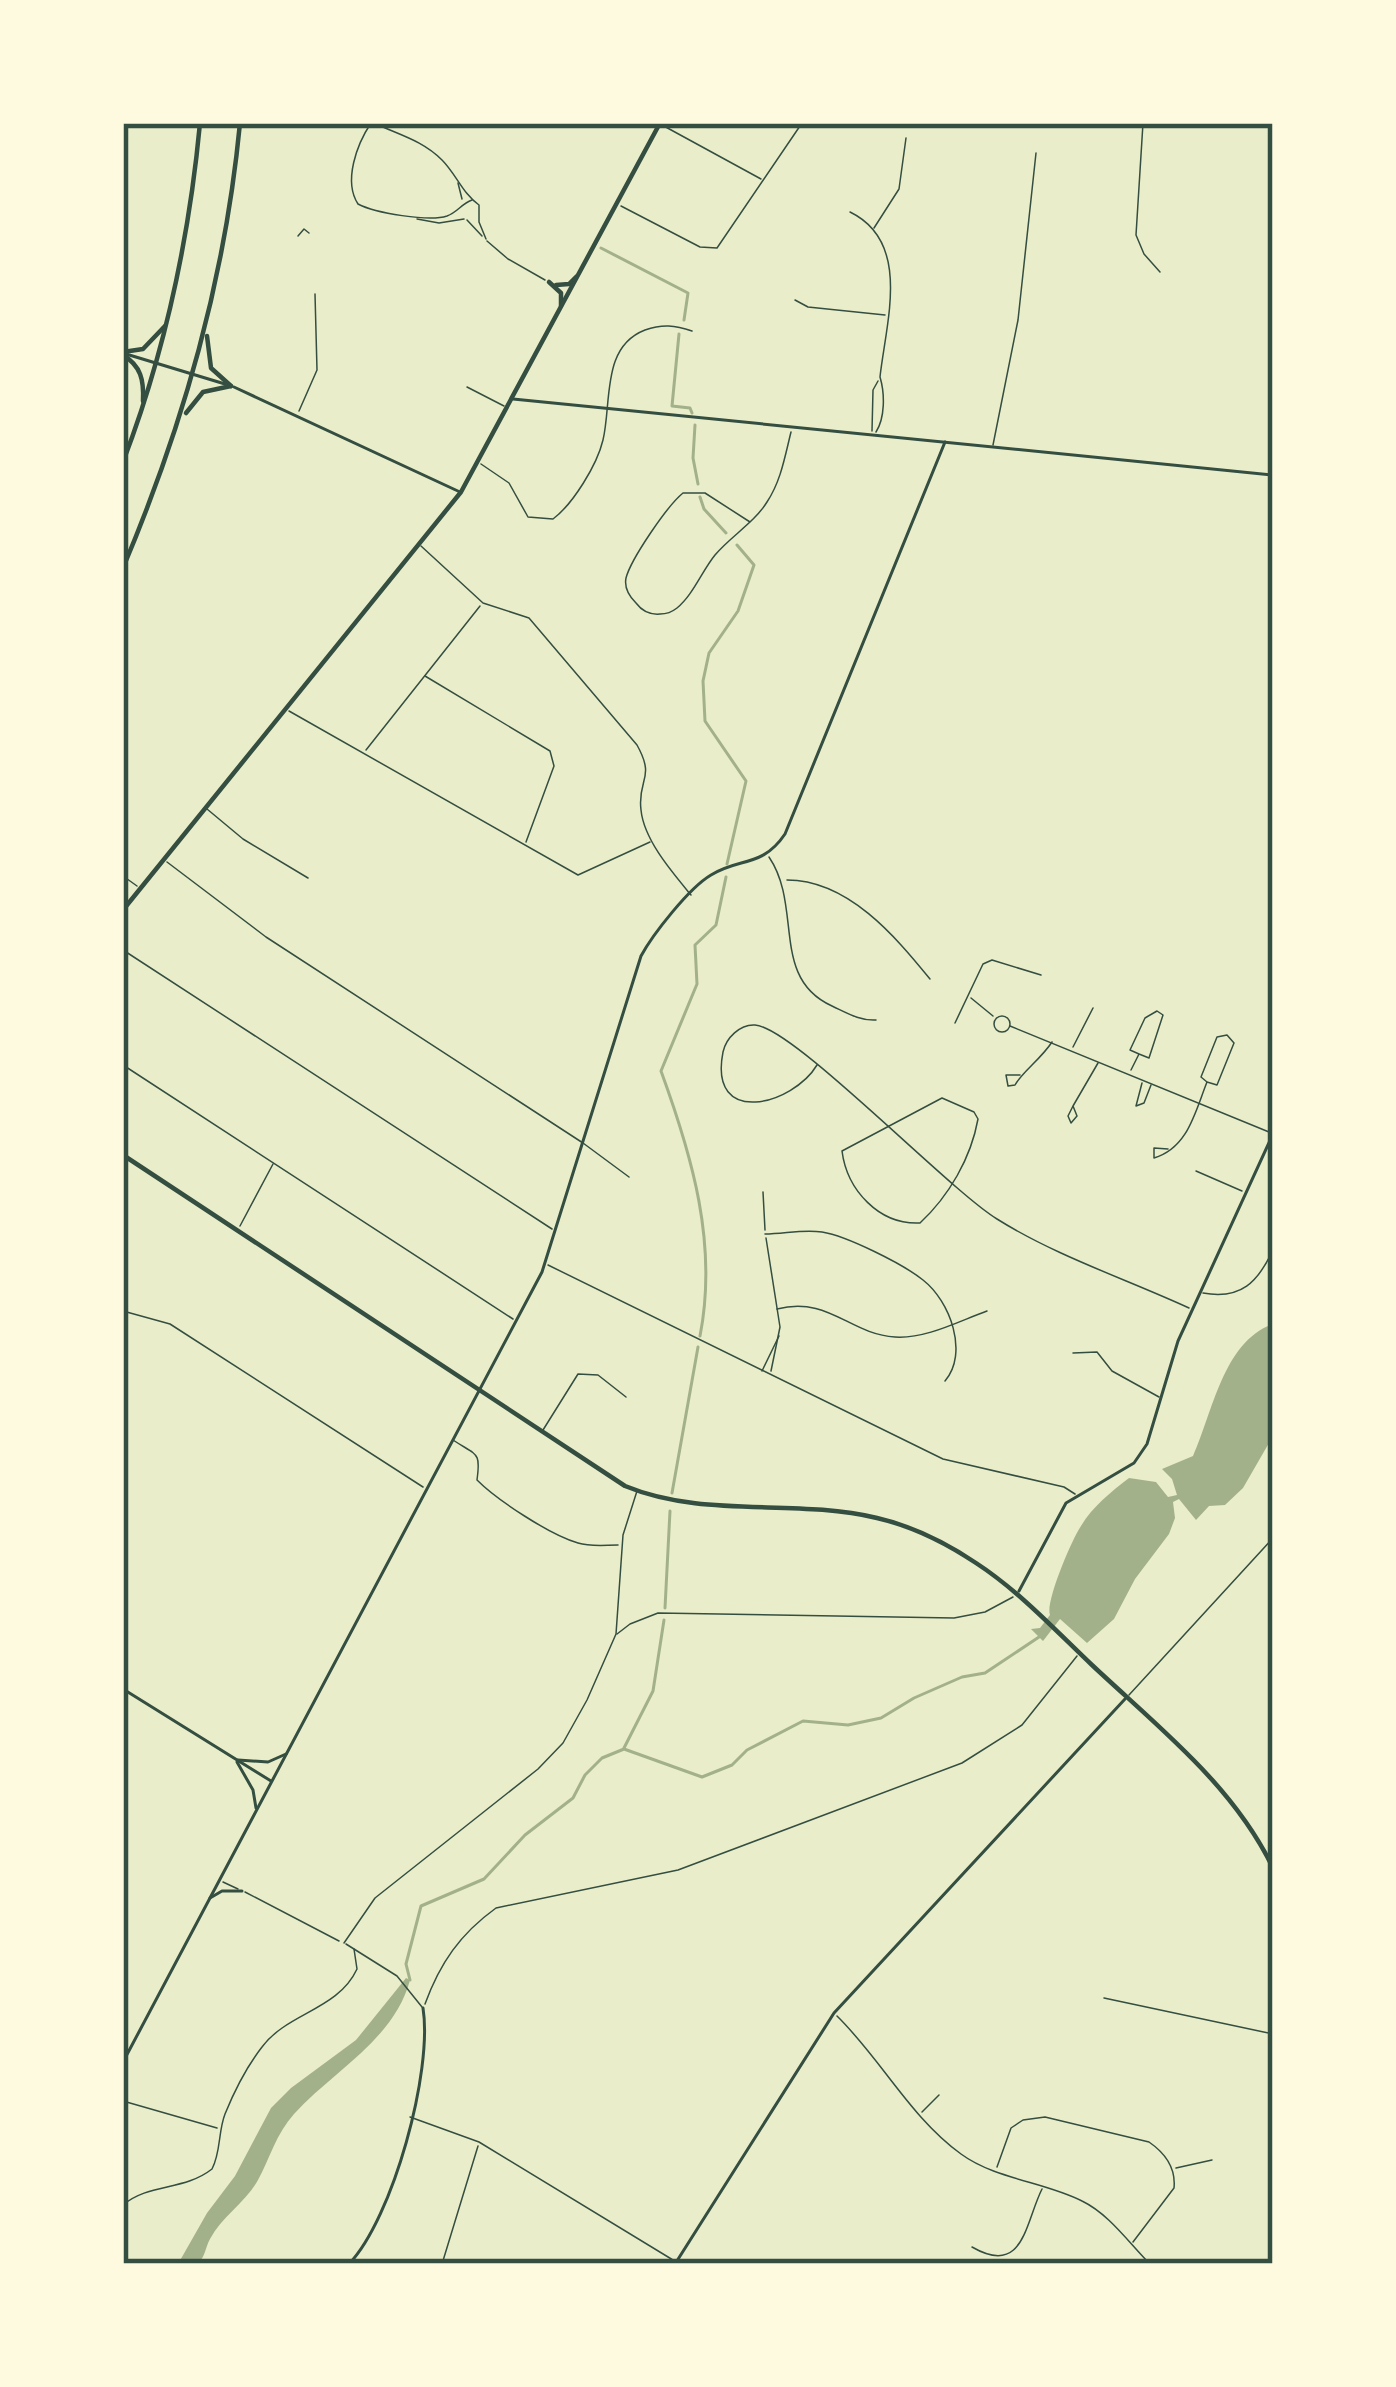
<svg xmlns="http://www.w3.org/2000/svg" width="1396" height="2387" viewBox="0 0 1396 2387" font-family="Mulish,sans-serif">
  <rect width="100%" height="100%" fill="#e9edc9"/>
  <g fill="#a3b18a">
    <path d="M1273 1324V1436L1243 1488 1225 1505 1209 1506 1196 1520 1179 1499 1173 1502 1175 1518 1169 1534 1135 1579 1114 1619 1087 1643 1060 1619 1043 1641 1031 1629 1040 1628 1050 1615C1045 1603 1071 1541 1081 1526 1092 1507 1112 1491 1129 1478L1156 1482 1168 1497 1177 1495 1172 1479 1162 1469 1193 1456C1213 1412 1223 1342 1273 1324Z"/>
    <path d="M406 1978 410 1980C394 2040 333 2071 294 2114 276 2134 270 2158 258 2180 246 2202 222 2216 210 2239 205 2248 206 2255 198 2264H178L207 2213 235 2176 271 2108 291 2088 356 2040Z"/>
  </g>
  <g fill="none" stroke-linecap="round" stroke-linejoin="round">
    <g stroke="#a3b18a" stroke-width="3">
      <path d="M601 248 688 293 684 320"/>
      <path d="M679 334 672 406 690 408 692 413"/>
      <path d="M695 425 693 458 698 484"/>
      <path d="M700 497 704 509 726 533"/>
      <path d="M727 864 746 781 705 721 703 681 709 653 738 611 754 565 737 545"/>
      <path d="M700 1336C718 1244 692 1156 661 1071L697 984 695 945 716 925 726 877"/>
      <path d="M672 1493 698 1347"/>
      <path d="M665 1608 670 1511"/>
      <path d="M624 1748 653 1691 664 1620"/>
      <path d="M410 1980 406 1964 421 1906 484 1879 525 1835 573 1798 585 1775 602 1758 624 1749 702 1777 732 1765 747 1750 803 1721 848 1725 881 1718 914 1698 962 1677 985 1673 1039 1637"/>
    </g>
    <g stroke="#344e41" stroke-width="1.5">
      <path d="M371 123C357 144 343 181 358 204 375 213 429 222 447 216 458 212 461 204 472 200"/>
      <path d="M374 123C399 135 422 140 442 160 456 174 463 194 479 205V222L486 239"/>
      <path d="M1143 123 1136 235 1144 254 1160 272"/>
      <path d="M1229 123 1241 127 1242 123"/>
      <path d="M662 125 761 179"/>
      <path d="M458 183 462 199"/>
      <path d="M621 206 700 247 717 248 802 123"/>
      <path d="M850 212C912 242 886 322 880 377 885 394 885 418 876 432"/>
      <path d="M417 219 439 223 464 219"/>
      <path d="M467 220 482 236"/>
      <path d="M874 228 899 189 906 138"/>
      <path d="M298 236 304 229 309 233"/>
      <path d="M487 241 508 259 545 280"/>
      <path d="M795 300 808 307 885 315"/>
      <path d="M467 387 504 406"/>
      <path d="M299 411 317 370 315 294"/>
      <path d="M872 431 873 390 878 381"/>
      <path d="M993 445 1018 320 1036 153"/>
      <path d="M481 464 509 483 528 517 553 519C573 504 597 465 603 440 612 402 601 347 645 330 662 324 675 325 692 331"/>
      <path d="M750 522 705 493H683C667 506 631 559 626 578 624 588 629 596 636 603 642 611 649 615 660 614 666 614 672 612 677 608 693 595 702 571 715 555 731 536 754 523 767 502 781 481 785 456 791 432"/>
      <path d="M421 546 483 603 529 618 637 745C656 779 637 779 641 810 644 840 672 872 691 895"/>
      <path d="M425 676 550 751 554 766 526 842"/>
      <path d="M289 711 578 875 650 842"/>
      <path d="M366 750 480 606"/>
      <path d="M207 809 243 839 308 878"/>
      <path d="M769 857C803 907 770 978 832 1006 847 1013 860 1021 876 1020"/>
      <path d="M167 862 266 937 583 1143 629 1177"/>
      <path d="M123 876 137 886"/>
      <path d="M787 880C848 880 895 936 930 979"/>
      <path d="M123 950 552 1229"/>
      <path d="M971 998 993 1016"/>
      <circle cx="1002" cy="1024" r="8"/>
      <path d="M955 1023 983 964 992 960 1041 975"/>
      <path d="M1010 1026 1269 1132"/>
      <path d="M1073 1047 1093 1008"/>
      <path d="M123 1065 513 1319"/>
      <path d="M817 1065C793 1105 708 1128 723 1052 726 1038 740 1024 755 1025 793 1027 948 1189 997 1219 1056 1256 1126 1279 1189 1308"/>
      <path d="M1131 1070 1139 1054 1130 1050 1145 1018 1157 1011 1163 1015 1149 1058 1139 1054"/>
      <path d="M1020 1075H1006L1008 1086 1015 1085C1022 1072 1041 1059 1052 1042"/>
      <path d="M1142 1083 1136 1106 1144 1103 1151 1085"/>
      <path d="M942 1098 974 1112 978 1119C971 1158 949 1196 920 1223 879 1225 847 1190 842 1151Z"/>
      <path d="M1073 1106 1068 1116 1071 1123 1077 1116 1073 1106 1098 1063"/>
      <path d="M1168 1149 1154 1148V1158C1188 1148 1195 1112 1207 1082L1217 1085 1234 1043 1227 1035 1217 1037 1201 1077 1207 1082"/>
      <path d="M1196 1171 1242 1191"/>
      <path d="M763 1192 765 1230"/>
      <path d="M240 1226 273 1164"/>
      <path d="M765 1234C784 1234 803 1229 822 1232 847 1236 903 1264 923 1280 950 1301 969 1353 945 1381"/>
      <path d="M766 1238 780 1327 771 1371"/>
      <path d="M548 1265 943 1459 1064 1487 1075 1494"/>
      <path d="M1203 1293C1241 1300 1258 1282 1273 1250"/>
      <path d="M777 1309C829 1296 849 1334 895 1337 926 1339 959 1321 987 1311"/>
      <path d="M123 1311 170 1324 423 1487"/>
      <path d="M1073 1353 1097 1352 1112 1371 1159 1397"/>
      <path d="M762 1371 779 1336"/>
      <path d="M543 1430 578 1374 598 1375 626 1397"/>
      <path d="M453 1440C477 1456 481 1451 477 1480 497 1500 550 1535 578 1543 591 1547 605 1545 618 1545"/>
      <path d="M617 1634 630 1624 658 1613 954 1618 985 1612 1013 1597"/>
      <path d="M1129 1695 1273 1538"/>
      <path d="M223 1882 238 1889"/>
      <path d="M245 1892 339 1941"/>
      <path d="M344 1943 375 1898 538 1769 563 1743 587 1700 616 1634 623 1535 637 1491"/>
      <path d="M346 1944 397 1976 422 2007"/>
      <path d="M1104 1998 1273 2034"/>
      <path d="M425 2004C440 1963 460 1934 496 1908L678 1870 962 1763 1022 1725 1077 1656"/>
      <path d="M837 2016C881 2059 910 2117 961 2154 995 2179 1045 2182 1082 2201 1109 2214 1129 2243 1150 2264"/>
      <path d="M123 2101 217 2128"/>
      <path d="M922 2112 939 2095"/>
      <path d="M410 2117 479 2142 673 2260"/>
      <path d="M997 2167 1011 2128 1023 2120 1045 2117 1149 2142C1165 2153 1176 2168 1174 2188L1133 2242"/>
      <path d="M1176 2168 1212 2160"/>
      <path d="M123 2205C149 2183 184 2191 212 2169 221 2152 218 2132 225 2114 234 2092 248 2065 262 2047 287 2013 338 2010 357 1969L354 1949"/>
      <path d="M972 2247C1024 2277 1025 2223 1042 2189"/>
      <path d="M442 2264 478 2146"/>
    </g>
    <g stroke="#344e41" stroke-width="3">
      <path d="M126 354 225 384"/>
      <path d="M234 387 460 492"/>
      <path d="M513 399 1273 475"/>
      <path d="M1019 1591 1066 1503 1134 1463 1147 1444 1178 1341 1273 1134"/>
      <path d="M123 1689 271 1781"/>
      <path d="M238 1760 268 1762 286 1754"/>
      <path d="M237 1762 253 1790 256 1808"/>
      <path d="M210 1898 222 1891H242"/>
      <path d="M123 2062 542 1272 641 956C653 934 689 888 711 875 740 857 762 868 785 834L945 442"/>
      <path d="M349 2264C393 2218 433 2071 423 2008"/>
      <path d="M675 2264 834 2013 1125 1699"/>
    </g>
    <g stroke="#344e41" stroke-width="4.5">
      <path d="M549 282 561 293V306"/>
      <path d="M556 285 569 284 576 277"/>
      <path d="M123 910 461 492 660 123"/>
      <path d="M123 1155 625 1486C705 1519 794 1498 877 1518 912 1526 946 1543 976 1563 1019 1591 1055 1630 1092 1665 1158 1727 1233 1785 1273 1868"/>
    </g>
    <g stroke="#344e41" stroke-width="4.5">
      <path d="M207 336 211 368 231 386"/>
      <path d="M123 352 143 349 165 326"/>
      <path d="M123 355C141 366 144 380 143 401"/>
      <path d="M186 413 203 392 231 386"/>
      <path d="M123 462C165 352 189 240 200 123"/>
      <path d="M123 568C184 423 225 279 240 123"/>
    </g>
  </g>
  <rect width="1396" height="2387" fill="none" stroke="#fefae0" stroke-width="252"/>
  <rect x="126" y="126" width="1144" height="2135" fill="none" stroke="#344e41" stroke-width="4.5"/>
</svg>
